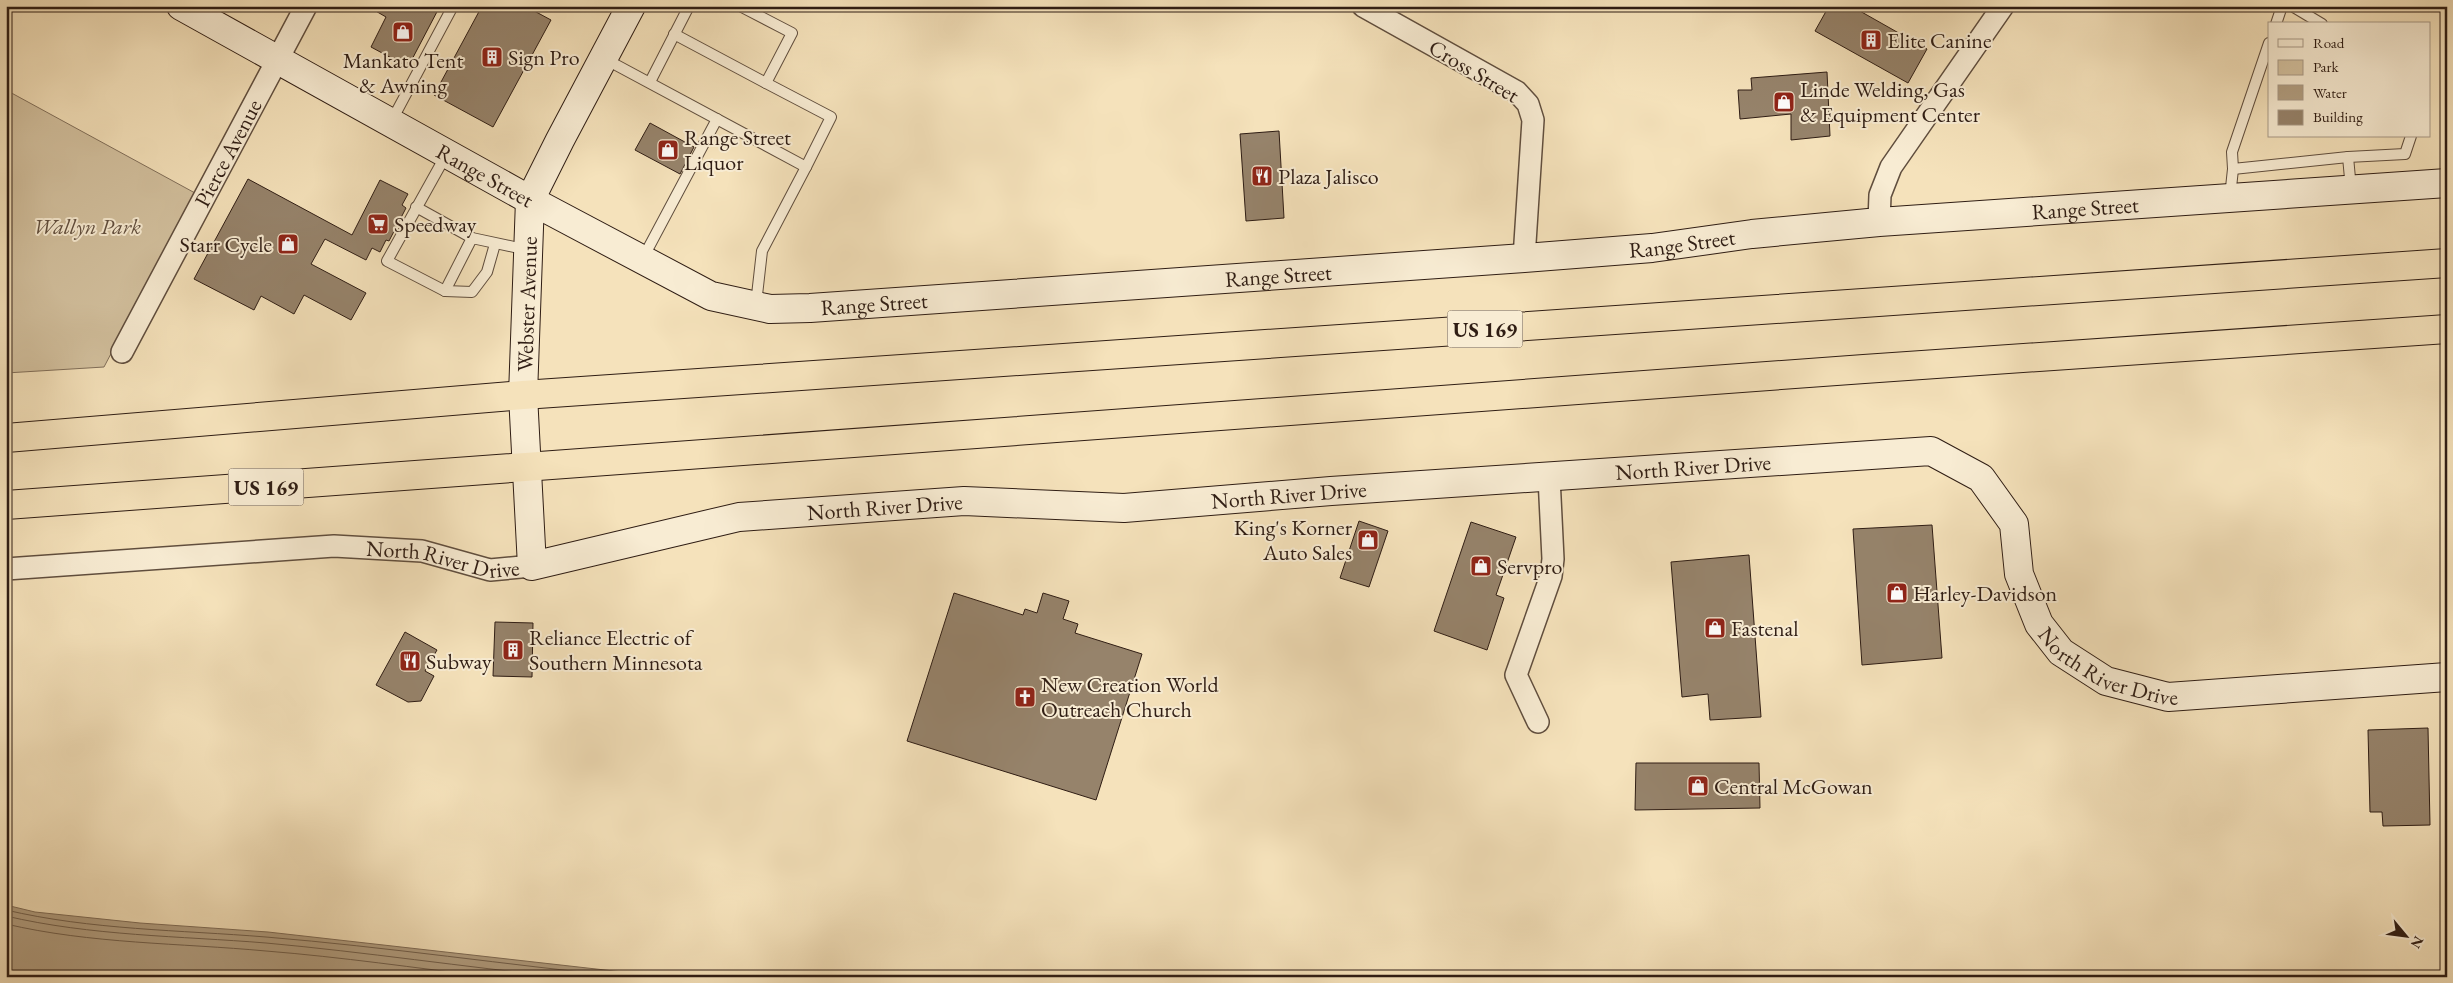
<svg xmlns="http://www.w3.org/2000/svg" width="2453" height="983" viewBox="0 0 2453 983" font-family="'EB Garamond',serif">
  <rect width="100%" height="100%" fill="#f5e2bb"/>
  <filter id="stains"><feTurbulence type="fractalNoise" baseFrequency=".004" numOctaves="4"/><feColorMatrix values="0 0 0 0 .2 0 0 0 0 .09 0 0 0 0 .02 0 0 0 .5 -.17"/></filter>
  <radialGradient id="worn" r=".72"><stop offset=".6" stop-color="#630" stop-opacity="0"/><stop offset="1" stop-color="#630" stop-opacity=".3"/></radialGradient>
  <path fill="#d3c19f" stroke="#816f5a" d="M6 90 195 193 104 367 6 373Z"/>
  <path fill="#b29f82" stroke="#7e6b56" d="M6 905 35 912 140 923 268 932 667 977H6Z"/>
  <g fill="none" stroke-linecap="round" stroke-linejoin="round">
    <g stroke="#705e4b" stroke-width="1">
      <path d="M6 910C91 930 180 930 266 937 387 947 508 965 628 977"/>
      <path d="M6 916C91 936 180 936 266 943 365 952 464 967 563 977"/>
      <path d="M6 924C91 944 180 943 266 951 341 957 416 968 491 977"/>
    </g>
  </g>
  <g fill="#96836b" stroke="#2f1d14">
    <path d="M367 6H440L408 67 371 47 386 17Z"/>
    <path d="M482 6H525L551 20 493 127 434 95Z"/>
    <path d="M1829 6H1851L1927 49 1908 83 1815 31Z"/>
    <path d="M1827 72 1830 136 1791 140V114L1740 119 1738 90H1752L1751 78Z"/>
    <path d="M650 123 694 147 680 174 635 150Z"/>
    <path d="M1279 131 1284 218 1246 221 1240 134Z"/>
    <path d="M248 179 352 235 380 180 408 194 402 205 406 208 389 241 386 240 380 252 372 248 366 260 325 239 311 264 366 293 351 320 304 295 294 314 261 296 254 310 194 279Z"/>
    <path d="M1359 521 1388 531 1369 587 1340 578Z"/>
    <path d="M1471 522 1516 537 1496 595 1504 598 1487 650 1434 631Z"/>
    <path d="M1932 525 1942 658 1862 665 1853 529Z"/>
    <path d="M1749 555 1761 717 1710 720 1708 694 1682 697 1671 562Z"/>
    <path d="M954 593 1023 615 1025 609 1037 613 1043 593 1069 601 1063 619 1078 624 1075 633 1142 654 1096 800 907 741Z"/>
    <path d="M495 622 533 623 532 677 493 676Z"/>
    <path d="M405 632 437 650 425 671 434 676 421 701 408 702 376 685Z"/>
    <path d="M2428 728 2430 825 2383 826 2382 812H2370L2368 730Z"/>
    <path d="M1636 763H1759L1760 808 1635 810Z"/>
  </g>
  <g fill="none" stroke-linecap="round" stroke-linejoin="round">
    <g stroke="#604e3e" stroke-width="12">
      <g id="lane">
        <path d="M2292 6 2322 24"/>
        <path d="M2276 24 2282 6"/>
        <path d="M674 34 766 83 792 33 740 6"/>
        <path d="M2269 43 2232 152 2233 169 2348 157"/>
        <path d="M605 59 806 167 762 251 756 304"/>
        <path d="M650 82 689 6"/>
        <path d="M766 83 831 117 806 167"/>
        <path d="M391 122 453 6"/>
        <path d="M446 155 387 261 445 291 472 238 528 250"/>
        <path d="M2351 189 2348 157 2405 154 2411 136"/>
        <path d="M2230 197 2233 169"/>
        <path d="M416 207 472 238"/>
        <path d="M643 258 717 119"/>
        <path d="M445 291 472 292 487 272 495 244"/>
      </g>
    </g>
    <g stroke="#604e3e" stroke-width="24">
      <g id="street">
        <path d="M1363 6 1517 92 1528 104 1533 120 1524 258"/>
        <path d="M1879 222 1880 195 1891 167 2003 6"/>
        <path d="M122 352 306 6"/>
        <path id="s1" d="M6 569 334 546 422 551 490 570 532 566"/>
        <path d="M1538 722 1516 675 1551 576 1553 559 1549 477"/>
      </g>
    </g>
    <g stroke="#2f1d14" stroke-width="30">
      <g id="secondary">
        <path id="s2" d="M181 6 530 200 711 296 770 309 810 308 1524 258 1652 248 1752 234 1879 222 2447 183"/>
        <path id="s3" d="M631 6 560 140 530 200 523 395 532 566 739 517 964 501 1124 508 1331 491 1931 451 1981 478 2014 524 2019 574 2039 624 2061 652 2106 681 2168 697 2447 677"/>
      </g>
    </g>
    <g stroke="#2f1d14" stroke-width="30">
      <g id="highway">
        <path d="M6 438 523 395 2447 263"/>
        <path d="M6 505 1864 369 2447 329"/>
      </g>
    </g>
    <use href="#lane" stroke="#f8ecd3" stroke-width="10"/>
    <use href="#street" stroke="#f8ecd3" stroke-width="21"/>
    <use href="#secondary" stroke="#f8ecd3" stroke-width="28"/>
    <use href="#highway" stroke="#f5e2bb" stroke-width="28"/>
  </g>
  <defs>
    <g id="shop-square" transform="scale(1.125)"><rect x="-9" y="-9" width="18" height="18" rx="4" fill="#8f2418" stroke="#f8ecd3"/><path d="M-5-2.5h2.3a2.7 3.5 0 0 1 5.4 0H5L5.5 6h-11ZM-1.5-2.5h3a1.5 2.3 0 0 0-3 0Z" fill="#fff"/></g>
    <g id="building-square" transform="scale(1.125)"><rect x="-9" y="-9" width="18" height="18" rx="4" fill="#8f2418" stroke="#f8ecd3"/><path d="M-4-6H4V6H1V3H-1V6H-4ZM-2.5-4.3h1.7v1.8h-1.7ZM.8-4.3h1.7v1.8H.8ZM-2.5-1h1.7V.8h-1.7ZM.8-1h1.7V.8H.8Z" fill="#fff"/></g>
    <g id="restaurant-square" transform="scale(1.125)"><rect x="-9" y="-9" width="18" height="18" rx="4" fill="#8f2418" stroke="#f8ecd3"/><path d="M-5-6h1v4h1v-4h1v4h1v-4h1v5L-1.5 .5V6h-2V.5L-5-1ZM5-6V6H3V1.5H1.5Q1.5-4 5-6Z" fill="#fff"/></g>
    <g id="supermarket-square" transform="scale(1.125)"><rect x="-9" y="-9" width="18" height="18" rx="4" fill="#8f2418" stroke="#f8ecd3"/><path d="M-6-5.5h2.5l.6 2H6L4.5 2H-2.5L-4.4-4H-6ZM-1.5 3.2a1.3 1.3 0 1 0 .1 0ZM3 3.2a1.3 1.3 0 1 0 .1 0Z" fill="#fff"/></g>
    <g id="church-square" transform="scale(1.125)"><rect x="-9" y="-9" width="18" height="18" rx="4" fill="#8f2418" stroke="#f8ecd3"/><path d="M-1.2-6h2.4v3.5h3.3v2.4h-3.3V6h-2.4V-.1h-3.3v-2.4h3.3Z" fill="#fff"/></g>
  </defs>
  <g fill-rule="evenodd">
    <use href="#shop-square" x="403" y="32"/>
    <use href="#building-square" x="1871" y="40"/>
    <use href="#building-square" x="492" y="57"/>
    <use href="#shop-square" x="1784" y="102"/>
    <use href="#shop-square" x="668" y="150"/>
    <use href="#restaurant-square" x="1262" y="176"/>
    <use href="#supermarket-square" x="378" y="224"/>
    <use href="#shop-square" x="288" y="244"/>
    <use href="#shop-square" x="1368" y="540"/>
    <use href="#shop-square" x="1481" y="566"/>
    <use href="#shop-square" x="1897" y="593"/>
    <use href="#shop-square" x="1715" y="628"/>
    <use href="#building-square" x="513" y="650"/>
    <use href="#restaurant-square" x="410" y="661"/>
    <use href="#church-square" x="1025" y="697"/>
    <use href="#shop-square" x="1698" y="786"/>
  </g>
  <g text-anchor="middle" dominant-baseline="central" stroke-width="4" stroke-linejoin="round" paint-order="stroke">
    <g fill="#f8ecd3" stroke="#6b5b4d" stroke-width="1">
      <rect x="1447.5" y="310.5" width="75" height="37" rx="4"/>
      <rect x="228.5" y="468.5" width="75" height="37" rx="4"/>
    </g>
    <g font-size="21" font-weight="bold" fill="#2f1d14">
      <text x="1485" y="329">US 169</text>
      <text x="266" y="487">US 169</text>
    </g>
    <g font-size="22" fill="#2f1d14" stroke="#f8ecd3" text-anchor="start">
      <text x="1887" y="40">Elite Canine</text>
      <text x="508" y="57">Sign Pro</text>
      <text x="403" y="60" text-anchor="middle">Mankato Tent<tspan x="403" dy="25">&amp; Awning</tspan></text>
      <text x="1800" y="89">Linde Welding, Gas<tspan x="1800" dy="25">&amp; Equipment Center</tspan></text>
      <text x="684" y="137">Range Street<tspan x="684" dy="25">Liquor</tspan></text>
      <text x="1278" y="176">Plaza Jalisco</text>
      <text x="394" y="224">Speedway</text>
      <text x="272" y="244" text-anchor="end">Starr Cycle</text>
      <text x="1352" y="527" text-anchor="end">King's Korner<tspan x="1352" dy="25">Auto Sales</tspan></text>
      <text x="1497" y="566">Servpro</text>
      <text x="1913" y="593">Harley-Davidson</text>
      <text x="1731" y="628">Fastenal</text>
      <text x="529" y="637">Reliance Electric of<tspan x="529" dy="25">Southern Minnesota</tspan></text>
      <text x="426" y="661">Subway</text>
      <text x="1041" y="684">New Creation World<tspan x="1041" dy="25">Outreach Church</tspan></text>
      <text x="1714" y="786">Central McGowan</text>
    </g>
    <g font-size="22" fill="#2f1d14" stroke="#f8ecd3">
      <text transform="translate(1474 71) rotate(31)">Cross Street</text>
      <text transform="translate(228 153) rotate(-62)">Pierce Avenue</text>
      <text stroke="none"><textPath href="#s2" startOffset="348">Range Street</textPath></text>
      <text stroke="none"><textPath href="#s2" startOffset="1984">Range Street</textPath></text>
      <text stroke="none"><textPath href="#s2" startOffset="1579">Range Street</textPath></text>
      <text stroke="none"><textPath href="#s2" startOffset="1174">Range Street</textPath></text>
      <text transform="translate(527 304) rotate(-88)">Webster Avenue</text>
      <text stroke="none"><textPath href="#s2" startOffset="769">Range Street</textPath></text>
      <text stroke="none"><textPath href="#s3" startOffset="1754">North River Drive</textPath></text>
      <text stroke="none"><textPath href="#s3" startOffset="1349">North River Drive</textPath></text>
      <text stroke="none"><textPath href="#s3" startOffset="944">North River Drive</textPath></text>
      <text stroke="none"><textPath href="#s1" startOffset="439">North River Drive</textPath></text>
      <text stroke="none"><textPath href="#s3" startOffset="2295">North River Drive</textPath></text>
    </g>
    <g font-size="22" font-style="italic" fill="#604e3e" stroke="#f8ecd3">
      <text x="87" y="226">Wallyn Park</text>
    </g>
  </g>
  <rect width="2453" height="983" fill="none" stroke="#f5e2bb" stroke-width="25"/>
  <rect x="8" y="8" width="2438" height="968" fill="none" stroke="#2f1d14" stroke-width="2.5"/>
  <rect x="12" y="12" width="2428" height="958" fill="none" stroke="#2f1d14"/>
  <rect x="2268" y="22" width="162" height="115" fill="#f8ecd3" stroke="#a89987"/>
  <rect x="2278" y="39" width="25" height="8" fill="#f8ecd3" stroke="#a89987"/>
  <text x="2313" y="48" font-size="15" fill="#2f1d14">Road</text>
  <rect x="2278" y="60" width="25" height="15" fill="#d3c19f" stroke="#a89987"/>
  <text x="2313" y="72" font-size="15" fill="#2f1d14">Park</text>
  <rect x="2278" y="85" width="25" height="15" fill="#b29f82" stroke="#a89987"/>
  <text x="2313" y="98" font-size="15" fill="#2f1d14">Water</text>
  <rect x="2278" y="110" width="25" height="15" fill="#96836b" stroke="#a89987"/>
  <text x="2313" y="122" font-size="15" fill="#2f1d14">Building</text>
  <g transform="translate(2406 936) rotate(119)" stroke="#f8ecd3" stroke-width="4" paint-order="stroke">
  <path d="M0-4L9 19L0 12L-9 19Z" fill="#2f1d14"/>
  <text y="-8" font-size="14" font-weight="bold" text-anchor="middle" fill="#2f1d14">N</text>
  </g>
  <rect width="100%" height="100%" filter="url(#stains)"/>
  <rect width="100%" height="100%" fill="url(#worn)"/>
</svg>
